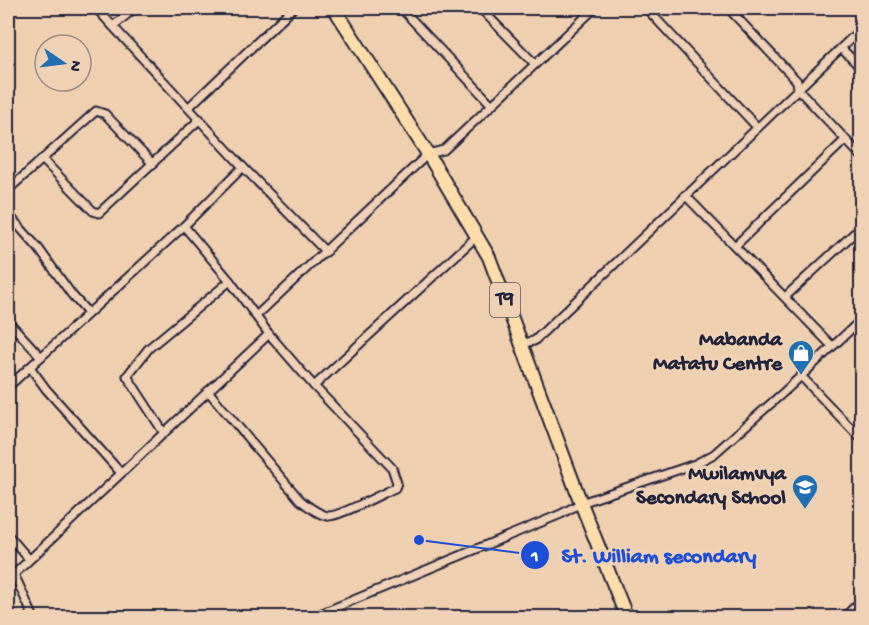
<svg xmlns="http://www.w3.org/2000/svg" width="869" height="625" viewBox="0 0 869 625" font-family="'Gochi Hand',sans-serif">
  <rect width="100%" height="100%" fill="#eed0b0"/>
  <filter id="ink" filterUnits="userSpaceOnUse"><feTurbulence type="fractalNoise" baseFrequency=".0167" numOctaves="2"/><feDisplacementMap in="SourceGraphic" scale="12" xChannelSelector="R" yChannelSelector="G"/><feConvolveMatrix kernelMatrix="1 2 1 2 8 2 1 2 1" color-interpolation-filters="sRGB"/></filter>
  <g filter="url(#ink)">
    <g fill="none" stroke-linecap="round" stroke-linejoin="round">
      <g stroke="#22223b" stroke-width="11">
        <g id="street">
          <path d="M96 8 243 167 326 252"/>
          <path d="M401 8 492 105"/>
          <path d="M480 8 535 64"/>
          <path d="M646 8 757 127"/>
          <path d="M728 8 797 81 798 89 862 157"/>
          <path d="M113 26 135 8"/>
          <path d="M841 48 862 69"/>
          <path d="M189 107 293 8"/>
          <path d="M42 159 93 211 99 213 200 119"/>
          <path d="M8 190 96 111 105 114 153 164"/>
          <path d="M685 195 832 346"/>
          <path d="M8 214 39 249 72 295 88 313"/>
          <path d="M184 226 230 281 269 334 314 386 392 468 397 483 395 488C381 494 341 516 329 516 318 515 308 506 300 500L208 391"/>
          <path d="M735 246 845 140"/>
          <path d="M785 297 862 226"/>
          <path d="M256 316 428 154 444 150 595 8"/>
          <path d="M8 321 41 357"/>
          <path d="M523 343 534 341 862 28"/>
          <path d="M30 367 46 389 121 473"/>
          <path d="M801 376 862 440"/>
          <path d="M314 386 476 237"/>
          <path d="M8 387 184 226 243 167"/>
          <path d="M164 433 127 376 149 348 230 281"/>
          <path d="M8 535 29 559"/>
          <path d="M14 574 34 618"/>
          <path d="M8 580 269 334"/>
          <path d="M310 618 561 514 581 503 695 464 714 454 785 391 862 319"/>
          <path d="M843 618 862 600"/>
        </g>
      </g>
      <g stroke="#22223b" stroke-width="16">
        <path id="highway" d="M334 8 428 154 489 257 581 503 627 618"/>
      </g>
      <use href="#street" stroke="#efd2b5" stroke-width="7"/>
      <use href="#highway" stroke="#faddab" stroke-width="12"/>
    </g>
  </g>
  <defs>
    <g id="shop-pin" transform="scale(1.35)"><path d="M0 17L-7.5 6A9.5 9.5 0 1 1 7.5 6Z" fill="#1f6fb2" stroke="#efd2b5"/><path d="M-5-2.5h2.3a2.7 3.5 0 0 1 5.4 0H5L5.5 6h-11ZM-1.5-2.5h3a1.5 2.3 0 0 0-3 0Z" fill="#fff"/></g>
    <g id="school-pin" transform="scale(1.35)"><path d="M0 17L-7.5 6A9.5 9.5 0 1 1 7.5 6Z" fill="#1f6fb2" stroke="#efd2b5"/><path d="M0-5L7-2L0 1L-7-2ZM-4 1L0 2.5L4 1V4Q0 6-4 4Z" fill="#fff"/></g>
  </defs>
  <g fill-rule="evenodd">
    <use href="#shop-pin" x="801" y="353"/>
    <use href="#school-pin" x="805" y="487"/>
  </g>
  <g text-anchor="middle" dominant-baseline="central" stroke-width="6" stroke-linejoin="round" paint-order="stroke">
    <rect fill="#efd2b5" stroke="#605760" stroke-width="1.5" x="490" y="283" width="30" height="34" rx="4.5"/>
    <g font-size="20" font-weight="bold" fill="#22223b">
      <text x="505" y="300">T9</text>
    </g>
    <g font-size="21" font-weight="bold" fill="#22223b" stroke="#efd2b5" text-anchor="end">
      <text x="782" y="341">Mabanda<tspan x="782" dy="24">Matatu Centre</tspan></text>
      <text x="786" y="475">Mwilamvya<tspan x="786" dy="24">Secondary School</tspan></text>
    </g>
  </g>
  <path fill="none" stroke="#1d4ed8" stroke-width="2" d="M419 540L535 555"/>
  <g fill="#1d4ed8" stroke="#efd2b5" stroke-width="2">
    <circle cx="419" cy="540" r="6"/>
    <circle cx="535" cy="555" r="15"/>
  </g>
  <g font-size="18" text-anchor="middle" font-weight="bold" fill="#fff">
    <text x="535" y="561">1</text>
  </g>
  <g font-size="22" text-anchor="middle" font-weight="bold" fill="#1d4ed8" stroke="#efd2b5" stroke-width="6" stroke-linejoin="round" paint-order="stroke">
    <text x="659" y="562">St. William secondary</text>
  </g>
  <rect width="869" height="625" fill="none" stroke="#efd2b5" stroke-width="30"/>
  <rect x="15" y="15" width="839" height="595" fill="none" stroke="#22223b" stroke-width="2" filter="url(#ink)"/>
  <g transform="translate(63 63) rotate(104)"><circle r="28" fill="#efd2b5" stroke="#9d8c84" stroke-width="1.5"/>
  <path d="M0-4.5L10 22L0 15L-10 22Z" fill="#1f6fb2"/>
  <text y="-9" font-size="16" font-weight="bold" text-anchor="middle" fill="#22223b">N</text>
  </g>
</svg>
